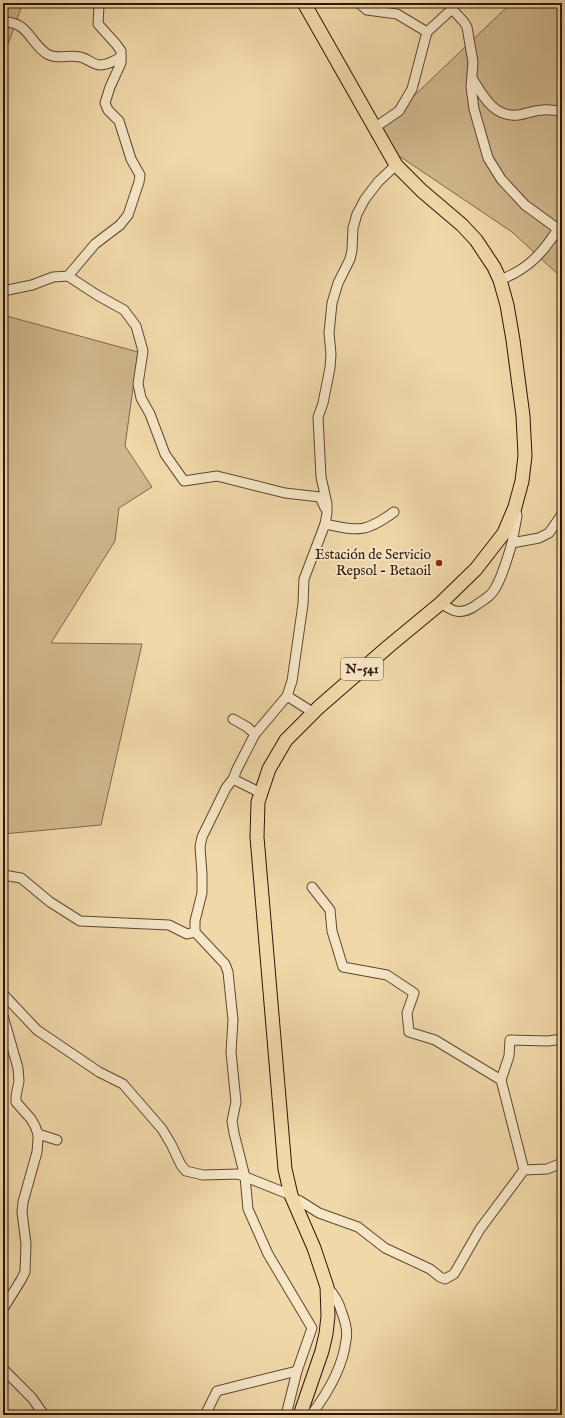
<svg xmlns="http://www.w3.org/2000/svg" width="565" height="1418" viewBox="0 0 565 1418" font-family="'IM FELL English',serif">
  <rect width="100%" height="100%" fill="#f0d8a8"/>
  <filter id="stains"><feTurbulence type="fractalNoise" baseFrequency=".005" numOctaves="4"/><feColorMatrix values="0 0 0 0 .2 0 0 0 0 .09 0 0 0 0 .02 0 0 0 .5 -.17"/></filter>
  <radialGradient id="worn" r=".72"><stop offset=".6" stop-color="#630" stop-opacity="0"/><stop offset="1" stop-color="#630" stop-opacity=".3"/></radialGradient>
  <g fill="#d0b78d" stroke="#80664c">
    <path d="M3 3H24L21 8 3 58Z"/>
    <path d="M511 3H562V278L512 232 371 137Z"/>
    <path d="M3 315 138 352 125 446 152 487 119 508 115 541 51 643 142 644 101 825 3 834Z"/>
  </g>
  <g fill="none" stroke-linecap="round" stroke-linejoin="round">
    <g stroke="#614532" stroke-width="11">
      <g id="minor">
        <path d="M359 3 367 10 397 14 427 32"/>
        <path d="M452 9 464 22 467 27 473 62 471 87 474 109 488 158 501 179 525 205 558 229C542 254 528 269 500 280"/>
        <path d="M3 22C28 21 30 43 47 54 57 60 69 54 80 57 87 58 93 65 100 65 108 65 114 61 121 57"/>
        <path d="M472 78C483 96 494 118 518 115 526 114 535 110 543 110 549 109 556 111 562 111"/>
        <path d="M374 128 399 111 412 89 427 32 452 9 455 3"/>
        <path d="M68 276 97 295 124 310 136 326 143 351 138 384 141 398 150 414 165 454 184 481 217 476 285 493 320 497 325 508"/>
        <path d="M3 291 32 285 53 277 68 276 95 244 120 225 128 215 139 182 140 175 131 159 119 121 108 110 105 103 110 87 121 63V51L116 44 98 24 99 6 101 3"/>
        <path d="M325 524C359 531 365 533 394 512"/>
        <path d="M512 543 517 516 516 511"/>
        <path d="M441 603C453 612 461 615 475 606 480 602 486 599 490 595 500 586 508 556 512 543L539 538 549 533 560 517H562"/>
        <path d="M287 696 314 713"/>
        <path d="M233 719 247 727 255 734"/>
        <path d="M233 779 261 793"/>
        <path d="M3 875 21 878 50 902 80 921 169 925 187 934 195 932"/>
        <path d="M312 887 330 910 332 931 343 967 387 975 414 993 407 1013 409 1032 435 1040 501 1080 524 1170"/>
        <path d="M3 994 37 1030 99 1072 123 1084 162 1129 171 1144 181 1165 186 1171 203 1175 238 1174 291 1195"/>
        <path d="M3 1016 18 1068 19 1081 16 1096V1102L31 1119 35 1126 38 1134V1139L37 1152 23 1202 22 1212 26 1244 25 1272 21 1280 3 1309"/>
        <path d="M501 1080 509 1056 510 1040 548 1041 562 1039"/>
        <path d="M38 1134 57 1140"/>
        <path d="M292 1198 300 1201 319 1213 358 1227 385 1248 430 1269 440 1277 445 1279 454 1274 480 1229 524 1170 547 1169 562 1163"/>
        <path d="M3 1369 32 1398 44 1415"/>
        <path d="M205 1415 217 1391 297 1371"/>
        <path d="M286 1415 297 1371 312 1328 268 1254 248 1209 245 1177 234 1133 232 1121 236 1102 231 1052 233 1020 228 972 225 964 195 932V921L202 893V874L200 847 202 837 226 788 233 779 237 769 255 734 287 696 292 681 303 604 304 579 325 524 327 513V504L321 477 318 417 323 403 330 368 331 354 329 333 332 303 338 283 350 259 352 250 353 228 357 214 365 199 378 182 396 165"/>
        <path d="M311 1415C327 1394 343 1367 346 1340 348 1332 345 1321 342 1313 339 1302 335 1295 327 1287"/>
      </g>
    </g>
    <g stroke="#31140a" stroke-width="15">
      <path id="highway" d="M300 1415 322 1351 326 1334 328 1316 327 1287 314 1248 291 1195 285 1169 257 837 258 802 269 769 286 740 319 707 389 646 441 603 476 569 504 533 515 507 522 481 525 456 523 416 513 340 507 305 500 280 494 267 476 240 462 225 422 191 396 165 304 3"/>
    </g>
    <use href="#minor" stroke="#f5e6c6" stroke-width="9"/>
    <use href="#highway" stroke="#f0d8a8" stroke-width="13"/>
  </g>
  <circle fill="#8f2418" stroke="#f5e6c6" stroke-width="1.5" cx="439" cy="563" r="4"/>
  <g text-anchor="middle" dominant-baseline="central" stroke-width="4" stroke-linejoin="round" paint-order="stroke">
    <rect fill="#f5e6c6" stroke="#6c5342" stroke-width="1" x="341" y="658" width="42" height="22" rx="3"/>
    <g font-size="13" font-weight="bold" fill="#31140a">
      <text x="362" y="669">N-541</text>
    </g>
    <g font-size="14" fill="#31140a" stroke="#f5e6c6" text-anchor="end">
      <text x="431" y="555">Estación de Servicio<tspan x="431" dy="16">Repsol - Betaoil</tspan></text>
    </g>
  </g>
  <rect width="565" height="1418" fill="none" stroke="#f0d8a8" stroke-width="16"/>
  <rect x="4" y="4" width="557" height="1410" fill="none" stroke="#31140a" stroke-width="2"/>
  <rect x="8" y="8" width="549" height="1402" fill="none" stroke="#31140a"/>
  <rect width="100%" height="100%" filter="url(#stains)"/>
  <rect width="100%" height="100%" fill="url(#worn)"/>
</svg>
